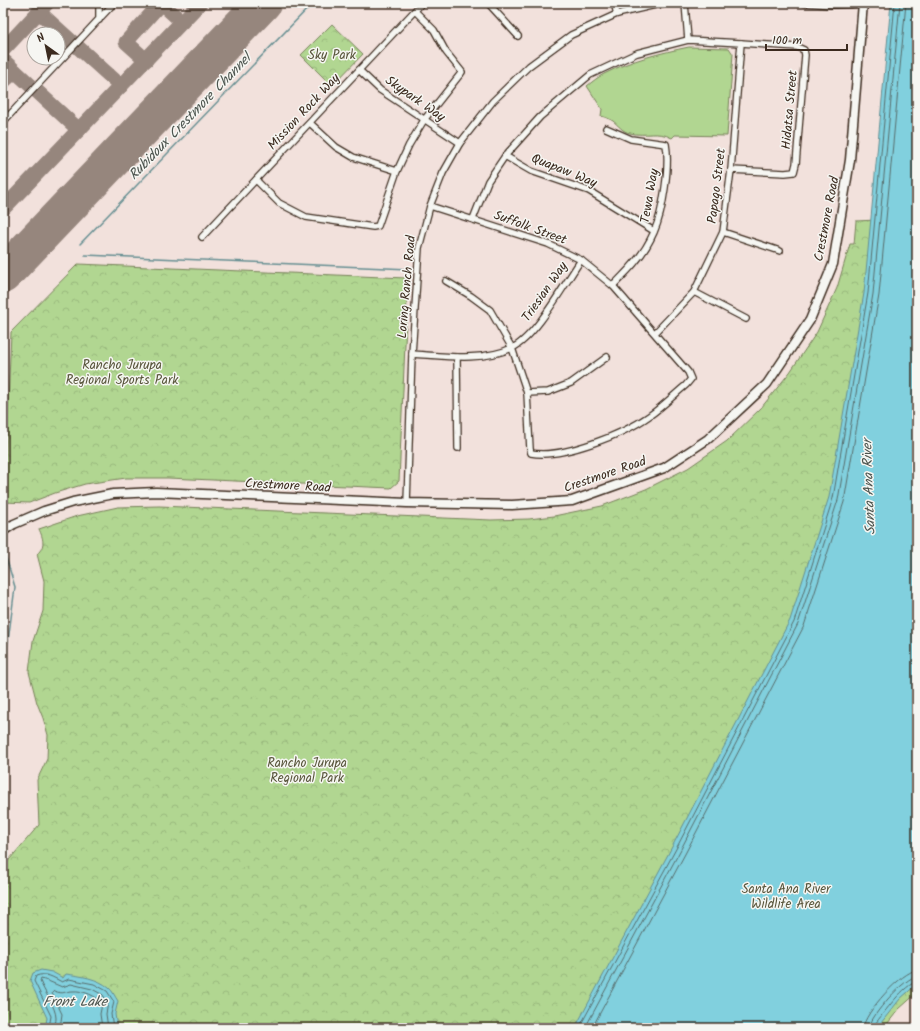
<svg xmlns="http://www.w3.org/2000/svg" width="920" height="1031" viewBox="0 0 920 1031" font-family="Kalam,sans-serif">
  <defs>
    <pattern id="park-crowns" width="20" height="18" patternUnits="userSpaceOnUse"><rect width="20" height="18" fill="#b1d691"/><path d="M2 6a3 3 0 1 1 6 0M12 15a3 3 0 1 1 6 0" fill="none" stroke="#99b87d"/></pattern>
  </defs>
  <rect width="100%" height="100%" fill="#f2e1dc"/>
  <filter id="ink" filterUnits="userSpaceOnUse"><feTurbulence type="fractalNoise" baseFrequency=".025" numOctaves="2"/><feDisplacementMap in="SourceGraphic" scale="8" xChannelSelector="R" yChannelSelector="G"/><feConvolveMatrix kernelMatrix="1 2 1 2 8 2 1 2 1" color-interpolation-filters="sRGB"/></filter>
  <g filter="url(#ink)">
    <path fill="#b1d691" stroke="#768058" d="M689 47 729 48 733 54 727 136 675 135 672 138C657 130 646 137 630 133 623 132 618 125 613 121 610 119 605 117 601 116L602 109 587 86C592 82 598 77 604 74 631 60 660 53 689 47Z"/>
    <g fill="url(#park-crowns)" stroke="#768058">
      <path d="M332 24 363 54 332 86 301 55Z"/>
      <path d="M917 218V993L899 1009 884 1028H3V867L39 825 37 780 47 759 48 735 43 718 37 703 29 672 33 641 43 611 44 581 37 554C46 546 43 538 39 529L77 516 118 507 159 506 491 520 529 519 554 516 602 506 646 489 688 468 727 441 761 408 790 372 817 332 837 288 850 244H854L856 221Z"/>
      <path d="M78 264 406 278 405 298 407 299 399 481 391 488 168 478H126L85 484 55 493 29 503 4 502 11 332Z"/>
    </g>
    <g fill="#81d0de" stroke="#658e91">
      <path d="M891 3H917V984L900 999 877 1028H575L673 845 790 620 829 497 864 293Z"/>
      <path d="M3 713 6 718V754L3 757Z"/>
      <path d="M41 970 52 972 63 978 66 974C80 976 98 978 109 988 113 991 115 997 118 1001L115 1014 117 1028H45L47 1018 30 981 33 973Z"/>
    </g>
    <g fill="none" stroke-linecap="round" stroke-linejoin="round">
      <g stroke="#576c6b" stroke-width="1">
        <path d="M49 1028 51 1016 34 981 36 976C46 972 54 978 62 982L69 979 94 984 107 991 114 1002 111 1014 113 1028"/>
        <path d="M54 1028C55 1025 56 1021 56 1018 56 1007 44 992 40 981L41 979 48 981 62 987 71 984 92 989 103 995 108 1003 106 1014 108 1028"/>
        <path d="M60 1028 62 1014 52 993 54 991C65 995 63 991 73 991 82 990 98 996 102 1004L100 1014 102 1028"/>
        <path d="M579 1028 677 847 794 622 833 498 868 293 895 3"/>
        <path d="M585 1028 681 849 798 624 838 500 873 294 900 3"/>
        <path d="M592 1028 686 852 804 626 844 502 879 295 906 3"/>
        <path d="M863 1028C864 1013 902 971 917 970"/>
        <path d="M869 1028C870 1016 905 977 917 976"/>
        <path d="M874 1028 875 1024C883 1014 905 983 917 982"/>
      </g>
      <g stroke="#658e91" stroke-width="1.5">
        <path d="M80 244 313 3"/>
        <path d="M85 255 409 269"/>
        <path d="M3 680 15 587 4 551"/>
      </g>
      <g stroke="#96867d" stroke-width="15">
        <path d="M39 12 121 86"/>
        <path d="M3 50 47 3"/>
        <path d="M3 60 79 130"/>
        <path d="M146 60 126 42 161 3 182 22"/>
        <path d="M3 82 15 71"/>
        <path d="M3 209 200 3"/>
      </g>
      <path stroke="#96867d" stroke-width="37" d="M3 275 263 3"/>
      <g stroke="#3b2a1e" stroke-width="8">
        <g id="street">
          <path d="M488 3 518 36"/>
          <path d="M614 3 617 14"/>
          <path d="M685 3 688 40"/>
          <path d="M804 3 833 5 862 4"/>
          <path d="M99 20V3"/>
          <path d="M359 70 380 90 460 143"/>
          <path d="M3 122 114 3"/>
          <path d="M310 123 336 147 353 157 397 171"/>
          <path d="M606 128 631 139 666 144C670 166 663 212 654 232 650 241 643 253 636 261 629 270 621 277 613 286"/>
          <path d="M505 156 531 171 589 191 654 231"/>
          <path d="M256 180 279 203 306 217 373 227 378 226 397 171 409 145 424 120 462 72 446 52 434 30 415 11"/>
          <path d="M430 206 548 244 581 260 613 286 688 372 691 379 686 385C674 395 662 407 649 416 624 434 562 459 531 453L530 449 527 393 512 348 490 310 471 296 446 281"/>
          <path d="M473 219 488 181 505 156 540 117 590 75 637 53 688 40 741 43 797 47 804 50 805 55 796 164 794 172 785 173 731 170"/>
          <path d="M723 232 780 251"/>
          <path d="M202 237 422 3"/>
          <path d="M694 292 746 319"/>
          <path d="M655 333 694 292 723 232 731 170 741 43"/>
          <path d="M412 354C444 356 482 362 512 348 536 337 565 283 581 260"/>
          <path d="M457 357 458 448"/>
          <path d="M527 393 548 392 571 383 607 357"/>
          <path d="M407 503 412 354 419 248 430 206 443 173 460 143 493 101 529 66 571 35 617 14 664 3"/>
        </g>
      </g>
      <g stroke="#3b2a1e" stroke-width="11">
        <path id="secondary" d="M3 531 14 524 44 511 73 502 113 494 156 492 407 503 512 505 572 501 664 468 708 439 767 384 810 320 833 264 850 160 863 3"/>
      </g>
      <use href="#street" stroke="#f6f6f2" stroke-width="5.5"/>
      <use href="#secondary" stroke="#f6f6f2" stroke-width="8"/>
    </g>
  </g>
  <g text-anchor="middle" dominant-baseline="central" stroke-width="3" stroke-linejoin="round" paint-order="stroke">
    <g font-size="13" fill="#58553b" stroke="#f6f6f2">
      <text x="332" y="55">Sky Park</text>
      <text x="122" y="365">Rancho Jurupa<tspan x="122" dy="15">Regional Sports Park</tspan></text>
      <text x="307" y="763">Rancho Jurupa<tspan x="307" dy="15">Regional Park</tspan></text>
      <text x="786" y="889">Santa Ana River<tspan x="786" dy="15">Wildlife Area</tspan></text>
    </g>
    <g font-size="13" fill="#3b2a1e" stroke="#f6f6f2">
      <text transform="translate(415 99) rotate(35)">Skypark Way</text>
      <text transform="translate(790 110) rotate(-85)">Hidatsa Street</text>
      <text transform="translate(304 112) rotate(-47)">Mission Rock Way</text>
      <text transform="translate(564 171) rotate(22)">Quapaw Way</text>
      <text transform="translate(717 186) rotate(-83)">Papago Street</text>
      <text transform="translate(650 196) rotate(-80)">Tewa Way</text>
      <text transform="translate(827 219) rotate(-79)">Crestmore Road</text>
      <text transform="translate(530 228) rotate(20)">Suffolk Street</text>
      <text transform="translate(407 287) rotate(-85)">Loring Ranch Road</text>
      <text transform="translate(545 292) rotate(-55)">Triesian Way</text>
      <text transform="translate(605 475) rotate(-19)">Crestmore Road</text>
      <text transform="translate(288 486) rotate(3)">Crestmore Road</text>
    </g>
    <g font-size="14" font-style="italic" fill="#4c544e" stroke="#f6f6f2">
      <text transform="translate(190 117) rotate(-46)">Rubidoux Crestmore Channel</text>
      <text transform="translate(869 487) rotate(-92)">Santa Ana River</text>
      <text x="75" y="1002">Front Lake</text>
    </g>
  </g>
  <rect width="920" height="1031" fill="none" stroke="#f6f6f2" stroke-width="16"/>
  <rect x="8" y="8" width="904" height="1015" fill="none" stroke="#3b2a1e" stroke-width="1.5" filter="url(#ink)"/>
  <g transform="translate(46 46) rotate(327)"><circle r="19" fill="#f6f6f2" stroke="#aba49d"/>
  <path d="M0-3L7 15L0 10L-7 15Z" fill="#3b2a1e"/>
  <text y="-6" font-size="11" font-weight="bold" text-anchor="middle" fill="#3b2a1e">N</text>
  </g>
  <path d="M766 44v6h81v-6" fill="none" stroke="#3b2a1e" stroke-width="2"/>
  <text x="772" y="44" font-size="12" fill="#3b2a1e" stroke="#f6f6f2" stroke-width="3" paint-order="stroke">100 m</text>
</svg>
